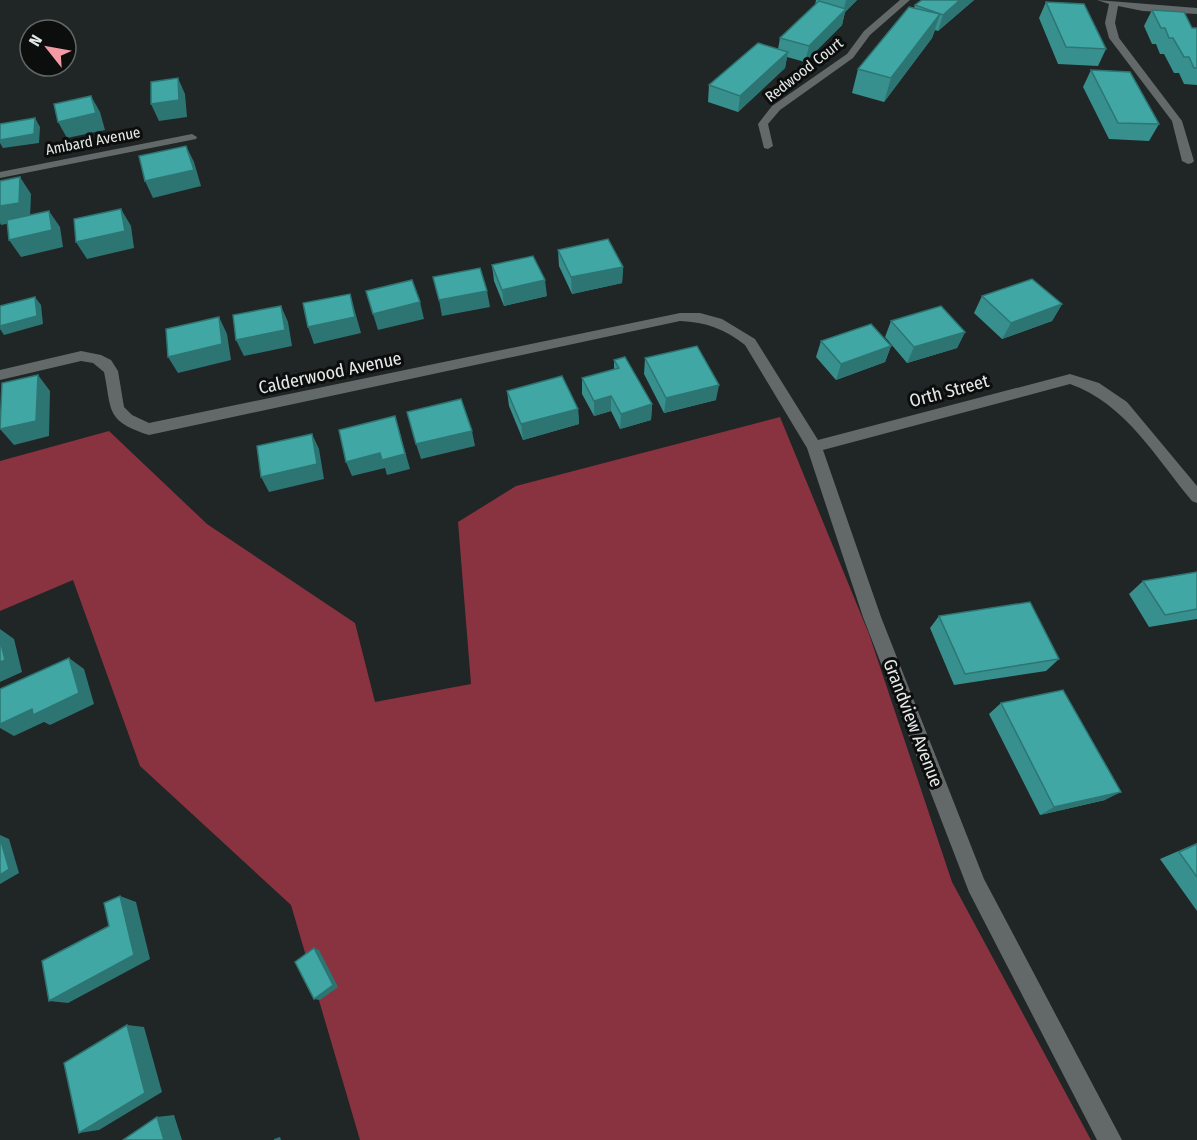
<svg xmlns="http://www.w3.org/2000/svg" width="1197" height="1140" viewBox="0 0 1197 1140" font-family="'Fira Sans Condensed',sans-serif">
  <rect width="100%" height="100%" fill="#202525"/>
  <path fill="#893340" d="M780 417 869 634 952 882 1091 1140H360L291 905 140 766 73 580 0 611V461L109 431 207 524 355 623 375 702 471 684 458 522 516 486Z"/>
  <g fill="none" stroke-linecap="round" stroke-linejoin="round">
    <g fill="#636969" fill-rule="evenodd">
      <path d="M900 0H910L870 35 853 58 780 110 768 124 773 146 768 149 764 148 758 124 772 106 847 54 864 31Z"/>
      <path d="M1097 0 1197 8V14L1143 11 1118 6 1115 23 1119 38 1182 121 1194 161 1192 163 1188 164 1182 161 1172 121 1109 38 1105 23 1109 4Z"/>
      <path d="M192 134 197 137 196 139 0 178V172Z"/>
      <path d="M680 313H700L722 319 755 339 818 440 1070 374 1099 383 1127 402 1197 486V503L1192 501C1156 458 1125 403 1070 384L823 450 881 617 984 879 1122 1140H1097L969 892 863 617 807 448 745 345C725 329 706 322 680 321L149 435C105 421 112 410 104 372L93 363 81 361 0 380V370L81 351 101 355 111 360 118 371 124 407 132 415 149 423Z"/>
    </g>
  </g>
  <g fill="#37908d">
    <path d="M816 0H857L845 12 842 25 805 62 787 57 785 68 738 112 708 102 709 85 778 49 780 38 815 5Z"/>
    <path d="M922 0H974L938 31 935 30 932 38 884 102 852 93 858 69 914 8 915 5Z"/>
    <path d="M1046 2 1106 49 1098 66 1058 64 1039 18Z"/>
    <path d="M1152 10 1192 28H1197V85L1184 84 1179 73H1174L1164 54H1160L1156 44H1152L1144 26Z"/>
    <path d="M1091 70 1159 124 1149 141 1109 139 1083 87Z"/>
    <path d="M558 250 623 267 622 283 572 294 559 266Z"/>
    <path d="M492 265 547 296 504 306 494 281Z"/>
    <path d="M982 296 1062 304 1052 321 1002 339 974 313Z"/>
    <path d="M891 321 965 332 957 348 907 363 885 337Z"/>
    <path d="M821 341 891 346 885 362 836 380 816 357Z"/>
    <path d="M645 358 716 400 664 413 644 374Z"/>
    <path d="M614 360 652 404 651 420 620 429 611 411 594 416 582 394V378L614 369Z"/>
    <path d="M507 391 578 409 579 424 523 440 509 406Z"/>
    <path d="M1197 572V619L1149 627 1129 594 1143 581Z"/>
    <path d="M939 616 1059 659 1046 671 954 685 930 628Z"/>
    <path d="M1001 703 1105 800 1040 815 989 714Z"/>
    <path d="M1197 843V911L1160 859Z"/>
  </g>
  <g fill="#2d7573">
    <path d="M846 0H857L845 12 842 25 805 62 809 46 843 12Z"/>
    <path d="M960 0H974L938 31 943 15Z"/>
    <path d="M940 14 932 38 884 102 891 78Z"/>
    <path d="M788 52 785 68 738 112 740 96Z"/>
    <path d="M178 78 185 94 187 117 159 121 151 104Z"/>
    <path d="M91 96 100 112 105 130 67 138 58 122Z"/>
    <path d="M35 118 40 127 39 143 3 148 0 143V140Z"/>
    <path d="M186 146 194 162 201 186 153 198 145 181Z"/>
    <path d="M20 177 31 194 30 219 1 225 0 223V206Z"/>
    <path d="M121 209 131 226 134 248 87 259 76 242Z"/>
    <path d="M49 211 60 227 63 247 21 257 9 240Z"/>
    <path d="M623 267 622 283 572 294 571 277Z"/>
    <path d="M545 280 547 296 504 306 502 290Z"/>
    <path d="M487 291 490 307 442 316 439 300Z"/>
    <path d="M350 294 361 333 314 344 308 327Z"/>
    <path d="M35 297 41 305 43 324 4 335 0 329V326Z"/>
    <path d="M420 302 424 319 378 330 373 314Z"/>
    <path d="M1062 304 1052 321 1002 339 1011 323Z"/>
    <path d="M281 306 288 322 292 346 244 356 236 340Z"/>
    <path d="M219 317 227 334 231 360 178 373 168 357Z"/>
    <path d="M965 332 957 348 907 363 914 347Z"/>
    <path d="M891 346 885 362 836 380 841 364Z"/>
    <path d="M38 375 50 391 49 436 14 445 0 429Z"/>
    <path d="M719 385 716 400 664 413 666 398Z"/>
    <path d="M611 396V411L594 416V401Z"/>
    <path d="M652 404 651 420 620 429 621 414Z"/>
    <path d="M578 409 579 424 523 440 521 424Z"/>
    <path d="M395 416 410 469 387 475 385 468 352 476 346 462Z"/>
    <path d="M472 431 475 446 421 459 416 444Z"/>
    <path d="M312 434 319 449 324 479 269 492 261 477Z"/>
    <path d="M0 629 14 639 22 672 0 682Z"/>
    <path d="M69 658 84 669 94 704 50 725 44 722 14 736 0 728V724Z"/>
    <path d="M1121 792 1105 800 1040 815 1054 807Z"/>
    <path d="M0 835 9 839 19 873 0 884Z"/>
    <path d="M120 896 136 902 150 959 68 1003 49 1001 134 955Z"/>
    <path d="M314 948 319 950 338 987 320 1000 314 999Z"/>
    <path d="M127 1025 144 1027 162 1092 99 1130 79 1133Z"/>
    <path d="M174 1115 182 1140H164L157 1117Z"/>
    <path d="M280 1137 281 1140H274V1139Z"/>
  </g>
  <g fill="#40a7a4" stroke="#2d7573" stroke-width="1.5">
    <path d="M922 0H960L943 15 915 5Z"/>
    <path d="M819 1 846 9 809 46 780 38Z"/>
    <path d="M1046 2 1084 4 1106 49 1066 47Z"/>
    <path d="M909 7 940 14 891 78 858 69Z"/>
    <path d="M1152 10 1184 12 1192 28H1197V68H1194L1189 57H1184L1173 38H1169L1165 28H1161Z"/>
    <path d="M758 43 788 52 740 96 709 85Z"/>
    <path d="M1091 70 1130 72 1159 124 1118 123Z"/>
    <path d="M178 78 179 100 151 104V82Z"/>
    <path d="M91 96 96 113 58 122 54 104Z"/>
    <path d="M35 118 34 134 0 140V124Z"/>
    <path d="M186 146 194 170 145 181 139 156Z"/>
    <path d="M20 177 19 203 0 206V181Z"/>
    <path d="M121 209 125 231 76 242 74 219Z"/>
    <path d="M49 211 52 230 9 240 7 220Z"/>
    <path d="M608 239 623 267 571 277 558 250Z"/>
    <path d="M533 256 545 280 502 290 492 265Z"/>
    <path d="M480 268 487 291 439 300 433 277Z"/>
    <path d="M1032 279 1062 304 1011 323 982 296Z"/>
    <path d="M412 280 420 302 373 314 366 291Z"/>
    <path d="M350 294 355 317 308 327 303 303Z"/>
    <path d="M35 297 37 316 0 326V306Z"/>
    <path d="M281 306 285 330 236 340 233 315Z"/>
    <path d="M941 306 965 332 914 347 891 321Z"/>
    <path d="M219 317 222 344 168 357 166 329Z"/>
    <path d="M871 324 891 346 841 364 821 341Z"/>
    <path d="M697 346 719 385 666 398 645 358Z"/>
    <path d="M625 357 652 404 621 414 611 396 594 401 582 378 619 368 614 360Z"/>
    <path d="M38 375 36 421 0 429 2 383Z"/>
    <path d="M562 376 578 409 521 424 507 391Z"/>
    <path d="M461 399 472 431 416 444 407 412Z"/>
    <path d="M395 416 405 454 382 460 380 453 346 462 339 430Z"/>
    <path d="M312 434 317 464 261 477 257 446Z"/>
    <path d="M1197 572V609L1165 615 1143 581Z"/>
    <path d="M1030 602 1059 659 965 674 939 616Z"/>
    <path d="M0 640 5 660 0 662Z"/>
    <path d="M69 658 79 693 33 715 32 709 0 724V689Z"/>
    <path d="M1063 690 1121 792 1054 807 1001 703Z"/>
    <path d="M0 838 9 869 0 875Z"/>
    <path d="M1197 844V877L1179 852Z"/>
    <path d="M120 896 134 955 49 1001 42 961 109 926 104 903Z"/>
    <path d="M314 948 333 985 314 999 295 962Z"/>
    <path d="M127 1025 145 1093 79 1133 64 1063Z"/>
    <path d="M157 1117 164 1140H123Z"/>
  </g>
  <g text-anchor="middle" dominant-baseline="central" stroke-width="6" stroke-linejoin="round" paint-order="stroke">
    <g font-size="15" fill="#e5e9e8" stroke="#0c0e0e">
      <text transform="translate(804 70) rotate(-38)">Redwood Court</text>
      <text transform="translate(93 141) rotate(-11)">Ambard Avenue</text>
    </g>
    <g font-size="18" fill="#e5e9e8" stroke="#0c0e0e">
      <text transform="translate(330 373) rotate(-12)">Calderwood Avenue</text>
      <text transform="translate(949 391) rotate(-15)">Orth Street</text>
      <text transform="translate(913 723) rotate(69)">Grandview Avenue</text>
    </g>
  </g>
  <g transform="translate(48 48) rotate(301)"><circle r="28" fill="#0c0e0e" stroke="#636665" stroke-width="1.5"/>
  <path d="M0-4.5L10 22L0 15L-10 22Z" fill="#f49aa2"/>
  <text y="-9" font-size="16" font-weight="bold" text-anchor="middle" fill="#e5e9e8">N</text>
  </g>
</svg>
